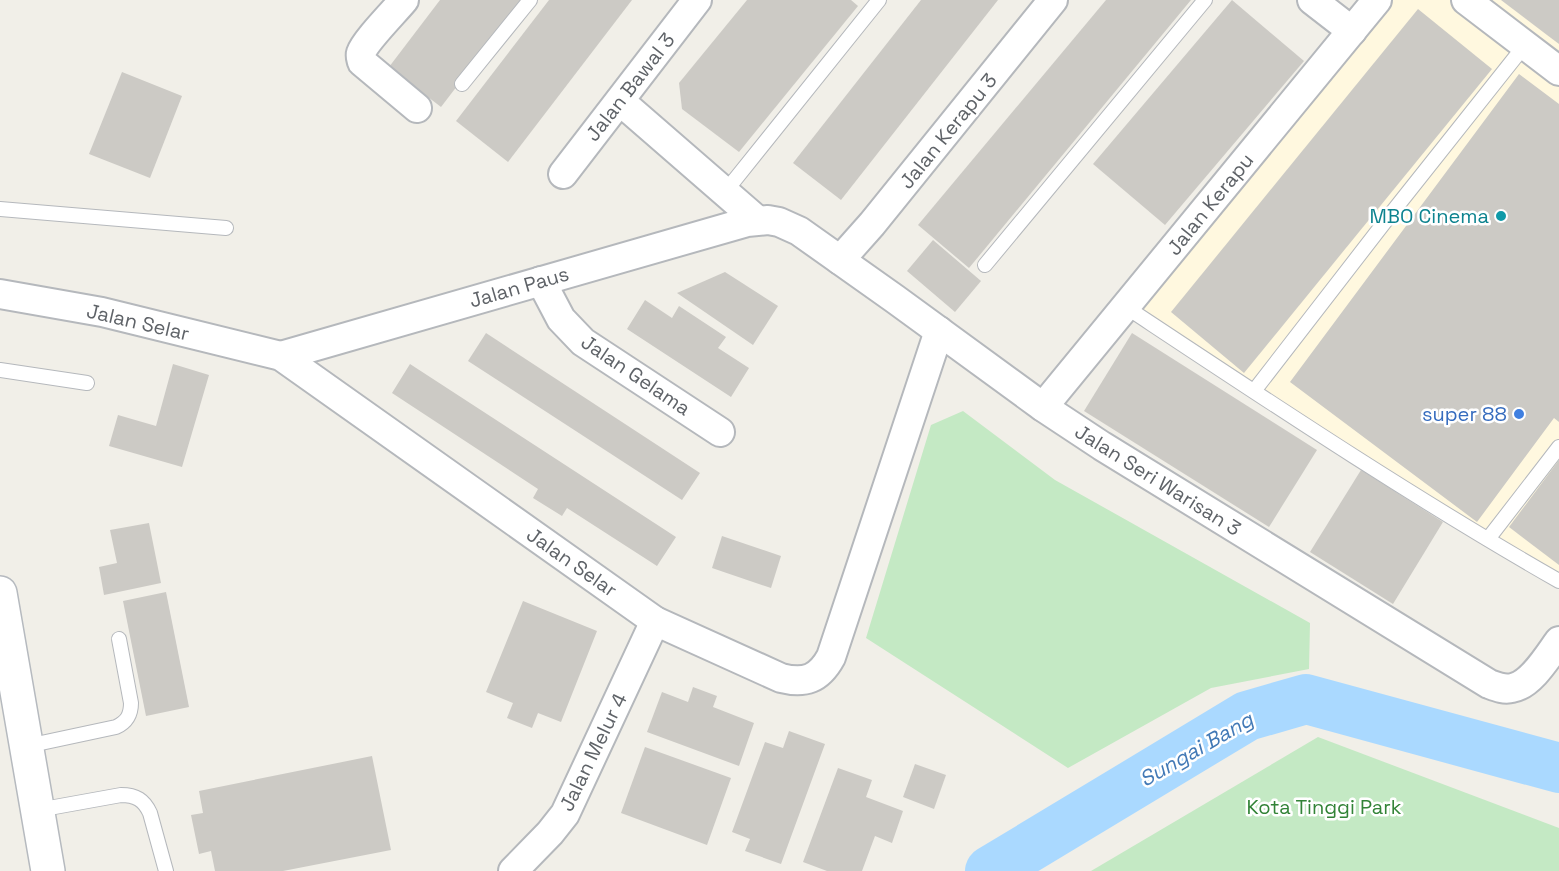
<svg xmlns="http://www.w3.org/2000/svg" width="1559" height="871" viewBox="0 0 1559 871" font-family="'Space Grotesk',sans-serif">
  <rect width="100%" height="100%" fill="#f1efe8"/>
  <path fill="#fff8df" d="M1363 0H1559V588L1486 547 1112 306Z"/>
  <g fill="#c4e9c4">
    <path d="M963 411 1055 480 1310 623 1309 669 1211 688 1068 768 866 638 931 425Z"/>
    <path d="M1318 737 1559 828V871H1091Z"/>
  </g>
  <g fill="none" stroke-linecap="round" stroke-linejoin="round">
    <path stroke="#aad9ff" stroke-width="50" d="M990 871 1247 716 1306 699 1559 768"/>
  </g>
  <g fill="#cccac5">
    <path d="M440 0H523L441 107 389 67Z"/>
    <path d="M549 0H632L508 162 456 121Z"/>
    <path d="M747 0H851L858 6 739 152 682 109 679 83Z"/>
    <path d="M921 0H998L841 200 793 163Z"/>
    <path d="M1106 0H1191L969 268 918 225Z"/>
    <path d="M1232 0 1304 61 1165 225 1093 164Z"/>
    <path d="M1501 0H1559V44L1547 35Z"/>
    <path d="M1418 9 1492 69 1244 373 1171 312Z"/>
    <path d="M122 72 182 96 150 178 89 154Z"/>
    <path d="M1519 74 1559 104V422L1554 418 1477 522 1290 382Z"/>
    <path d="M933 240 981 281 955 312 907 271Z"/>
    <path d="M725 272 778 306 753 345 677 293Z"/>
    <path d="M645 300 672 318 679 306 726 337 718 348 749 368 731 397 627 329Z"/>
    <path d="M486 333 700 473 682 500 468 361Z"/>
    <path d="M1132 333 1317 450 1269 527 1084 411Z"/>
    <path d="M173 364 209 375 182 467 109 446 118 415 156 426Z"/>
    <path d="M410 364 676 537 657 566 567 508 562 516 533 498 538 489 392 393Z"/>
    <path d="M1559 460V565L1509 527Z"/>
    <path d="M1361 470 1443 522 1393 604 1310 552Z"/>
    <path d="M149 523 161 583 104 595 99 567 117 563 110 530Z"/>
    <path d="M722 536 781 556 771 588 712 568Z"/>
    <path d="M166 592 189 707 146 716 123 601Z"/>
    <path d="M523 601 597 631 561 722 538 713 532 728 507 718 513 703 486 692Z"/>
    <path d="M693 687 717 696 713 707 754 723 739 766 647 732 662 692 688 702Z"/>
    <path d="M789 731 825 744 781 864 745 851 750 839 732 832 765 742 783 748Z"/>
    <path d="M645 747 731 778 707 845 621 813Z"/>
    <path d="M372 756 391 850 283 871H215L211 851 199 854 191 815 203 813 199 791Z"/>
    <path d="M915 764 946 775 934 809 903 797Z"/>
    <path d="M838 768 872 780 866 797 903 811 892 843 875 836 862 871H827L803 862Z"/>
  </g>
  <g fill="none" stroke-linecap="round" stroke-linejoin="round">
    <g stroke="#b5b8bc" stroke-width="16">
      <g id="lane">
        <path d="M462 84 530 0"/>
        <path d="M725 192 879 0"/>
        <path d="M0 209 226 228"/>
        <path d="M985 265 1205 0"/>
        <path d="M1126 307C1268 401 1410 496 1559 581"/>
        <path d="M0 370 87 383"/>
        <path d="M1254 391 1394 210 1525 45"/>
        <path d="M1488 539 1559 447"/>
        <path d="M27 746 116 727C127 722 131 715 131 703L119 639"/>
        <path d="M38 810 121 795C136 795 144 800 150 813L166 871"/>
      </g>
    </g>
    <g stroke="#b5b8bc" stroke-width="32">
      <g id="street">
        <path d="M404 0C395 11 365 41 361 53 360 56 361 58 362 62L417 108"/>
        <path d="M1312 0 1352 31"/>
        <path d="M1466 0 1559 71"/>
        <path d="M620 101 757 220"/>
        <path d="M563 174 697 0"/>
        <path d="M840 260 872 224 1053 0"/>
        <path d="M541 281 561 319 583 342 720 432"/>
        <path d="M0 294 102 312 281 356 655 621 781 678C805 684 819 679 831 657L939 331"/>
        <path d="M281 356 747 222 768 220 779 222 799 231 895 299 1043 407 1102 446 1489 684C1497 687 1504 690 1512 688 1531 685 1548 656 1559 641"/>
        <path d="M1043 407 1377 0"/>
        <path d="M513 871 550 833 565 814 655 621"/>
      </g>
    </g>
    <g stroke="#b6babf" stroke-width="36">
      <path id="secondary" d="M0 593 48 871"/>
    </g>
    <use href="#lane" stroke="#fff" stroke-width="14"/>
    <use href="#street" stroke="#fff" stroke-width="28"/>
    <use href="#secondary" stroke="#fff" stroke-width="33"/>
  </g>
  <circle fill="#0f9aa8" stroke="#fff" stroke-width="2" cx="1501" cy="216" r="6"/>
  <circle fill="#3f7fe0" stroke="#fff" stroke-width="2" cx="1519" cy="414" r="6"/>
  <g text-anchor="middle" dominant-baseline="central" stroke-width="5" stroke-linejoin="round" paint-order="stroke">
    <g font-size="20" fill="#5f6368" stroke="#fff">
      <text transform="translate(630 87) rotate(-52)">Jalan Bawal 3</text>
      <text transform="translate(948 131) rotate(-51)">Jalan Kerapu 3</text>
      <text transform="translate(1210 204) rotate(-51)">Jalan Kerapu</text>
      <text transform="translate(519 287) rotate(-16)">Jalan Paus</text>
      <text transform="translate(138 322) rotate(13)">Jalan Selar</text>
      <text transform="translate(636 375) rotate(34)">Jalan Gelama</text>
      <text transform="translate(1158 480) rotate(32)">Jalan Seri Warisan 3</text>
      <text transform="translate(572 562) rotate(35)">Jalan Selar</text>
      <text transform="translate(593 752) rotate(-64)">Jalan Melur 4</text>
    </g>
    <g font-size="20" fill="#0d838f" stroke="#fff" text-anchor="end">
      <text x="1489" y="216">MBO Cinema</text>
    </g>
    <g font-size="20" fill="#366cbe" stroke="#fff" text-anchor="end">
      <text x="1507" y="414">super 88</text>
    </g>
    <g font-size="20" fill="#328337" stroke="#fff">
      <text x="1324" y="807">Kota Tinggi Park</text>
    </g>
    <g font-size="21" font-style="italic" fill="#4279b6" stroke="#fff">
      <text transform="translate(1196 749) rotate(-30)">Sungai Bang</text>
    </g>
  </g>
</svg>
